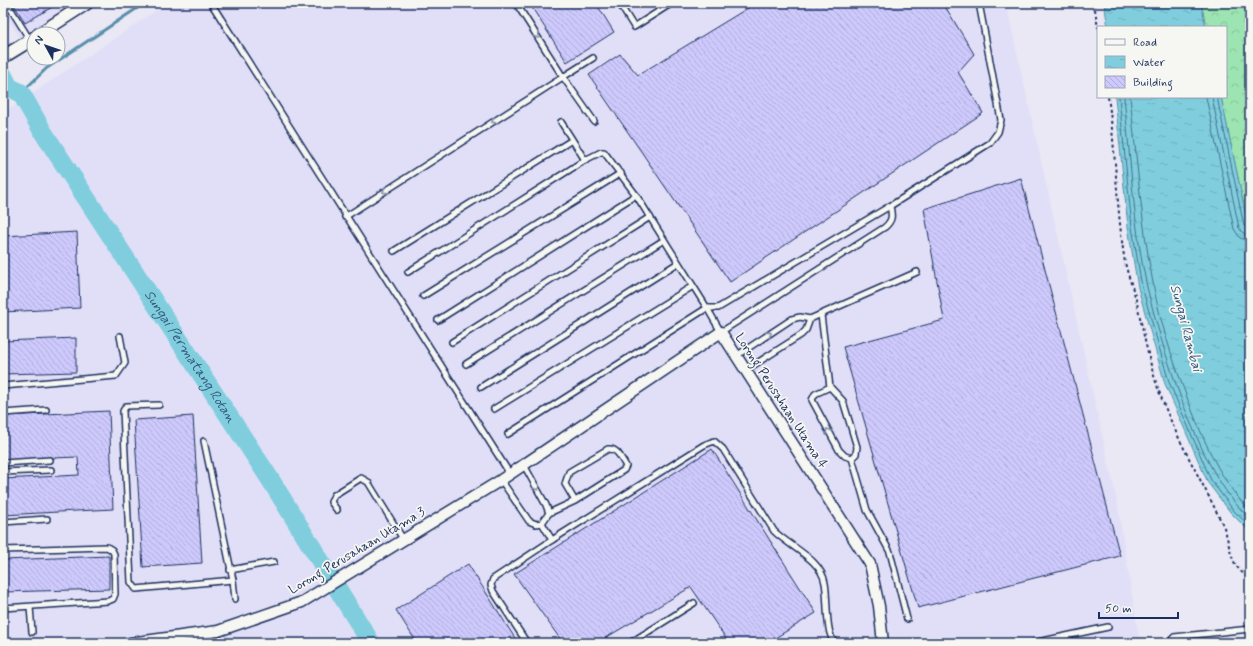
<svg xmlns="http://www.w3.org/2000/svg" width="1253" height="646" viewBox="0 0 1253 646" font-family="Mynerve,sans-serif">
  <defs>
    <pattern id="forest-crowns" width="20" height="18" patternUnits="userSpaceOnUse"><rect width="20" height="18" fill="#9ce4b2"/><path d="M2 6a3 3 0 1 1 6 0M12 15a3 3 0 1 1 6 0" fill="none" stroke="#86c49c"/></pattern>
    <pattern id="water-ripples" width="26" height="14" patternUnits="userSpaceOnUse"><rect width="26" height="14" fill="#80cedd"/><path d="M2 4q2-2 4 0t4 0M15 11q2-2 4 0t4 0" fill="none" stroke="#6eb1c0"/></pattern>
    <pattern id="building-back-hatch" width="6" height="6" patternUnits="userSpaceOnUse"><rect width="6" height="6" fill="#cdc9fc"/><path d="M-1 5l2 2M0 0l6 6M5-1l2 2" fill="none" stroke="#afadda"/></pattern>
  </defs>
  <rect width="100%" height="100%" fill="#eae8f5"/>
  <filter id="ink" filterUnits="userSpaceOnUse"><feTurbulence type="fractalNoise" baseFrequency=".025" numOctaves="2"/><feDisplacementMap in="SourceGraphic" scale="8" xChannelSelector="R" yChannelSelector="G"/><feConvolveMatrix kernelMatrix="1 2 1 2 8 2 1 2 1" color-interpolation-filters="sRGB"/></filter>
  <g filter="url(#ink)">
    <g fill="#e1dff7">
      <path d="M3 3H76L20 39 3 10Z"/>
      <path d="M167 3H1006L1117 501 1140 643H3V113Z"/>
    </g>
    <path fill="url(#forest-crowns)" stroke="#5c8a88" d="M1201 3H1250V235L1221 97H1226V27H1206Z"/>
    <g fill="url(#water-ripples)" stroke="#588eaa">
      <path d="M1104 3H1201L1206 27H1108Z"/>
      <path d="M1115 97H1221L1250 235V532L1231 513 1208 483 1165 384 1138 288 1128 227Z"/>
    </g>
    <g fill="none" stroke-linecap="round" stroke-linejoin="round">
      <g stroke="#436f91" stroke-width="1">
        <path d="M1119 97 1132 227 1142 287 1169 382 1211 480 1234 511 1250 526"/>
        <path d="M1124 97C1131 160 1133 225 1147 287 1158 332 1172 376 1189 419 1205 457 1220 490 1250 519"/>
        <path d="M1130 97C1137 159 1141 222 1153 283 1161 329 1178 375 1195 418 1209 452 1224 485 1250 511"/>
        <path d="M1206 97 1234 229 1240 238 1250 241"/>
        <path d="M1212 97 1239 228 1243 233 1250 235"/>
        <path d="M1217 97 1244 226 1250 230"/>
      </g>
      <g stroke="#588eaa" stroke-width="3">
        <path d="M3 92 9 87"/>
        <path d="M21 93 47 68 145 3"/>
      </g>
      <path stroke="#80cedd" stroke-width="19" id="s1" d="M3 75 9 87 21 93 43 132 270 479 371 643"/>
    </g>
    <g fill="url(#building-back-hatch)" stroke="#1b2f5e">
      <path d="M13 3H59L25 23Z"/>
      <path d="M529 3H596L614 32 567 62Z"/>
      <path d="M756 3H943L974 54 958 72 983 113 730 282 589 75 620 54 638 75Z"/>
      <path d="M1021 178 1120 556 918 608 843 347 944 320 924 209Z"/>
      <path d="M77 232 80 308 3 312V236Z"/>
      <path d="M76 338V372L3 374V341Z"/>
      <path d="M109 411 113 509 3 515V479L79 475 78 457 3 460V416Z"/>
      <path d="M193 416 202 563 143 567 134 420Z"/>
      <path d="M712 449 816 613 767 643H729L691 587 597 643H563L514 574Z"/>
      <path d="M109 556V589L3 592V560Z"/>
      <path d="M468 564 518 643H417L396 610Z"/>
    </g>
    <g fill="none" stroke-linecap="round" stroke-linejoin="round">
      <g stroke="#1b2f5e" stroke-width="8">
        <g id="service">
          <path d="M7 3 30 40"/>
          <path d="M211 3 510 474"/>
          <path d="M619 3 634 27 672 3"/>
          <path d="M593 58 563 77 594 121"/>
          <path d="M561 122 585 160"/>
          <path d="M345 217 563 77 516 3"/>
          <path d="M394 251 572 140"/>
          <path d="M408 272 585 160 601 152H604L636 195 707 308H718L890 206 990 143 998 132 1001 120 979 3"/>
          <path d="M423 296 621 173"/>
          <path d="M821 315 830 387 843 401 857 447 856 454 852 458"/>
          <path d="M438 320 636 195"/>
          <path d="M452 342 650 217"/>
          <path d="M736 356 792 319 800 317 810 319 917 272"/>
          <path d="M466 364 664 240"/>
          <path d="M746 370 801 335 806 330 810 319"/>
          <path d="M3 386 116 376 125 363 120 336"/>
          <path d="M481 387 678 263"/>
          <path d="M830 387 815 394 812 400 839 450 845 456 852 458"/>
          <path d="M159 405 126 406 123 411 131 582 136 589 233 580 235 599"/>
          <path d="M494 409 693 286"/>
          <path d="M3 413 46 410"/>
          <path d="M508 434 707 308 721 332 885 227C893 220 892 215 890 206"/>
          <path d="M204 441 233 580"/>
          <path d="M852 458 867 510 890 552 907 619"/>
          <path d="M3 463 50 460"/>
          <path d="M524 465 546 505 549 513"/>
          <path d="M3 472 51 470"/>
          <path d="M501 480 529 521 536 524 542 523 549 513 575 501 624 470 626 466C621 459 618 448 608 449L569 472 565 484 575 501"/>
          <path d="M337 510 331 502 334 495 361 478 368 482 403 539"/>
          <path d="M3 522 47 519"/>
          <path d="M552 540 704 445 714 441 723 449 774 531C790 547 821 559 825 583 828 597 825 634 835 643"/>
          <path d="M3 550 107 547 112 550 114 554 115 594 113 599 108 601 3 608"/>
          <path d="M230 570 274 562"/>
          <path d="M30 607 32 632"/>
          <path d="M527 643 493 591 491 585 493 579 552 540 542 523"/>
          <path d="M630 643 694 603"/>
          <path d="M1033 643 1108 627"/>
          <path d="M1169 643 1174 637 1250 629"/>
        </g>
      </g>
      <g stroke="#1b2f5e" stroke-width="13">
        <path id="minor" d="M130 643 218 631 302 602 501 480 721 332 870 564 879 606 883 643"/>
      </g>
      <g stroke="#1b2f5e" stroke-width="15">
        <g id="tertiary">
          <path d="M39 34 87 3"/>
          <path d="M3 57 34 38"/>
        </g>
      </g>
      <g stroke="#1b2f5e" stroke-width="2" stroke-dasharray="3 3" stroke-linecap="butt">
        <path d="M1094 3 1098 28"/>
        <path d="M1108 97C1116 150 1116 203 1124 256 1126 272 1133 287 1137 303 1144 336 1150 369 1163 402 1179 443 1202 481 1221 521 1232 542 1226 565 1250 578"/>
      </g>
      <use href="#service" stroke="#f6f6f2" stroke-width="5"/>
      <use href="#minor" stroke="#f6f6f2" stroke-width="10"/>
      <use href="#tertiary" stroke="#f6f6f2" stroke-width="12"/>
    </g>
    <defs><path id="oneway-chevron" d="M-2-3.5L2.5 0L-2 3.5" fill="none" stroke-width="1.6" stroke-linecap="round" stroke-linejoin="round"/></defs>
    <g stroke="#8892a8">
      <use href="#oneway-chevron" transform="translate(537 36) rotate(57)"/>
      <use href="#oneway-chevron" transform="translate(494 121) rotate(147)"/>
      <use href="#oneway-chevron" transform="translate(385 191) rotate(147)"/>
      <use href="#oneway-chevron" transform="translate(769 334) rotate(-33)"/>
      <use href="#oneway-chevron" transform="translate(828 431) rotate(-119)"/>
      <use href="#oneway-chevron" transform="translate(537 488) rotate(60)"/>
    </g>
  </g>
  <g text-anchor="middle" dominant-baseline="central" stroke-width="3.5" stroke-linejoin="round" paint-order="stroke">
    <g font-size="13" fill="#1b2f5e" stroke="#f6f6f2">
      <text transform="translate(781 401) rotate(57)">Lorong Perusahaan Utama 4</text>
      <text transform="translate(357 551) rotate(-31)">Lorong Perusahaan Utama 3</text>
    </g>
    <g font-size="14" font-style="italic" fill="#34577e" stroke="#f6f6f2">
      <text transform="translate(1186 328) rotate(75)">Sungai Rambai</text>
      <text stroke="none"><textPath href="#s1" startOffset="340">Sungai Permatang Rotan</textPath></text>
    </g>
  </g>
  <rect width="1253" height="646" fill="none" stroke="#f6f6f2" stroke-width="16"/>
  <rect x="8" y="8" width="1237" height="630" fill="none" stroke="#1b2f5e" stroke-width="1.5" filter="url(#ink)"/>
  <rect x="1097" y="26" width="130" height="72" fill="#f6f6f2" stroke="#9ea6b7"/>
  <rect x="1105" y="39" width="20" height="6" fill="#f6f6f2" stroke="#9ea6b7"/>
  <text x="1133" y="46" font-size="12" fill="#1b2f5e">Road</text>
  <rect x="1105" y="56" width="20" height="12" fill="url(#water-ripples)" stroke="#9ea6b7"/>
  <text x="1133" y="66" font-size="12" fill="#1b2f5e">Water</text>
  <rect x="1105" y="76" width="20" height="12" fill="url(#building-back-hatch)" stroke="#9ea6b7"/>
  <text x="1133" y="86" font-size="12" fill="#1b2f5e">Building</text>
  <g transform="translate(46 46) rotate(310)"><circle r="19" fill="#f6f6f2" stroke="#9ea6b7"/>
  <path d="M0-3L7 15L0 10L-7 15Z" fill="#1b2f5e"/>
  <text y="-6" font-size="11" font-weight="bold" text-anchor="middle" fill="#1b2f5e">N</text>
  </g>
  <path d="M1099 612v6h79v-6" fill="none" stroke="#1b2f5e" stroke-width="2"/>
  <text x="1105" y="612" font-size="12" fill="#1b2f5e" stroke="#f6f6f2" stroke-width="3" paint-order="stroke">50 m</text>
</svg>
